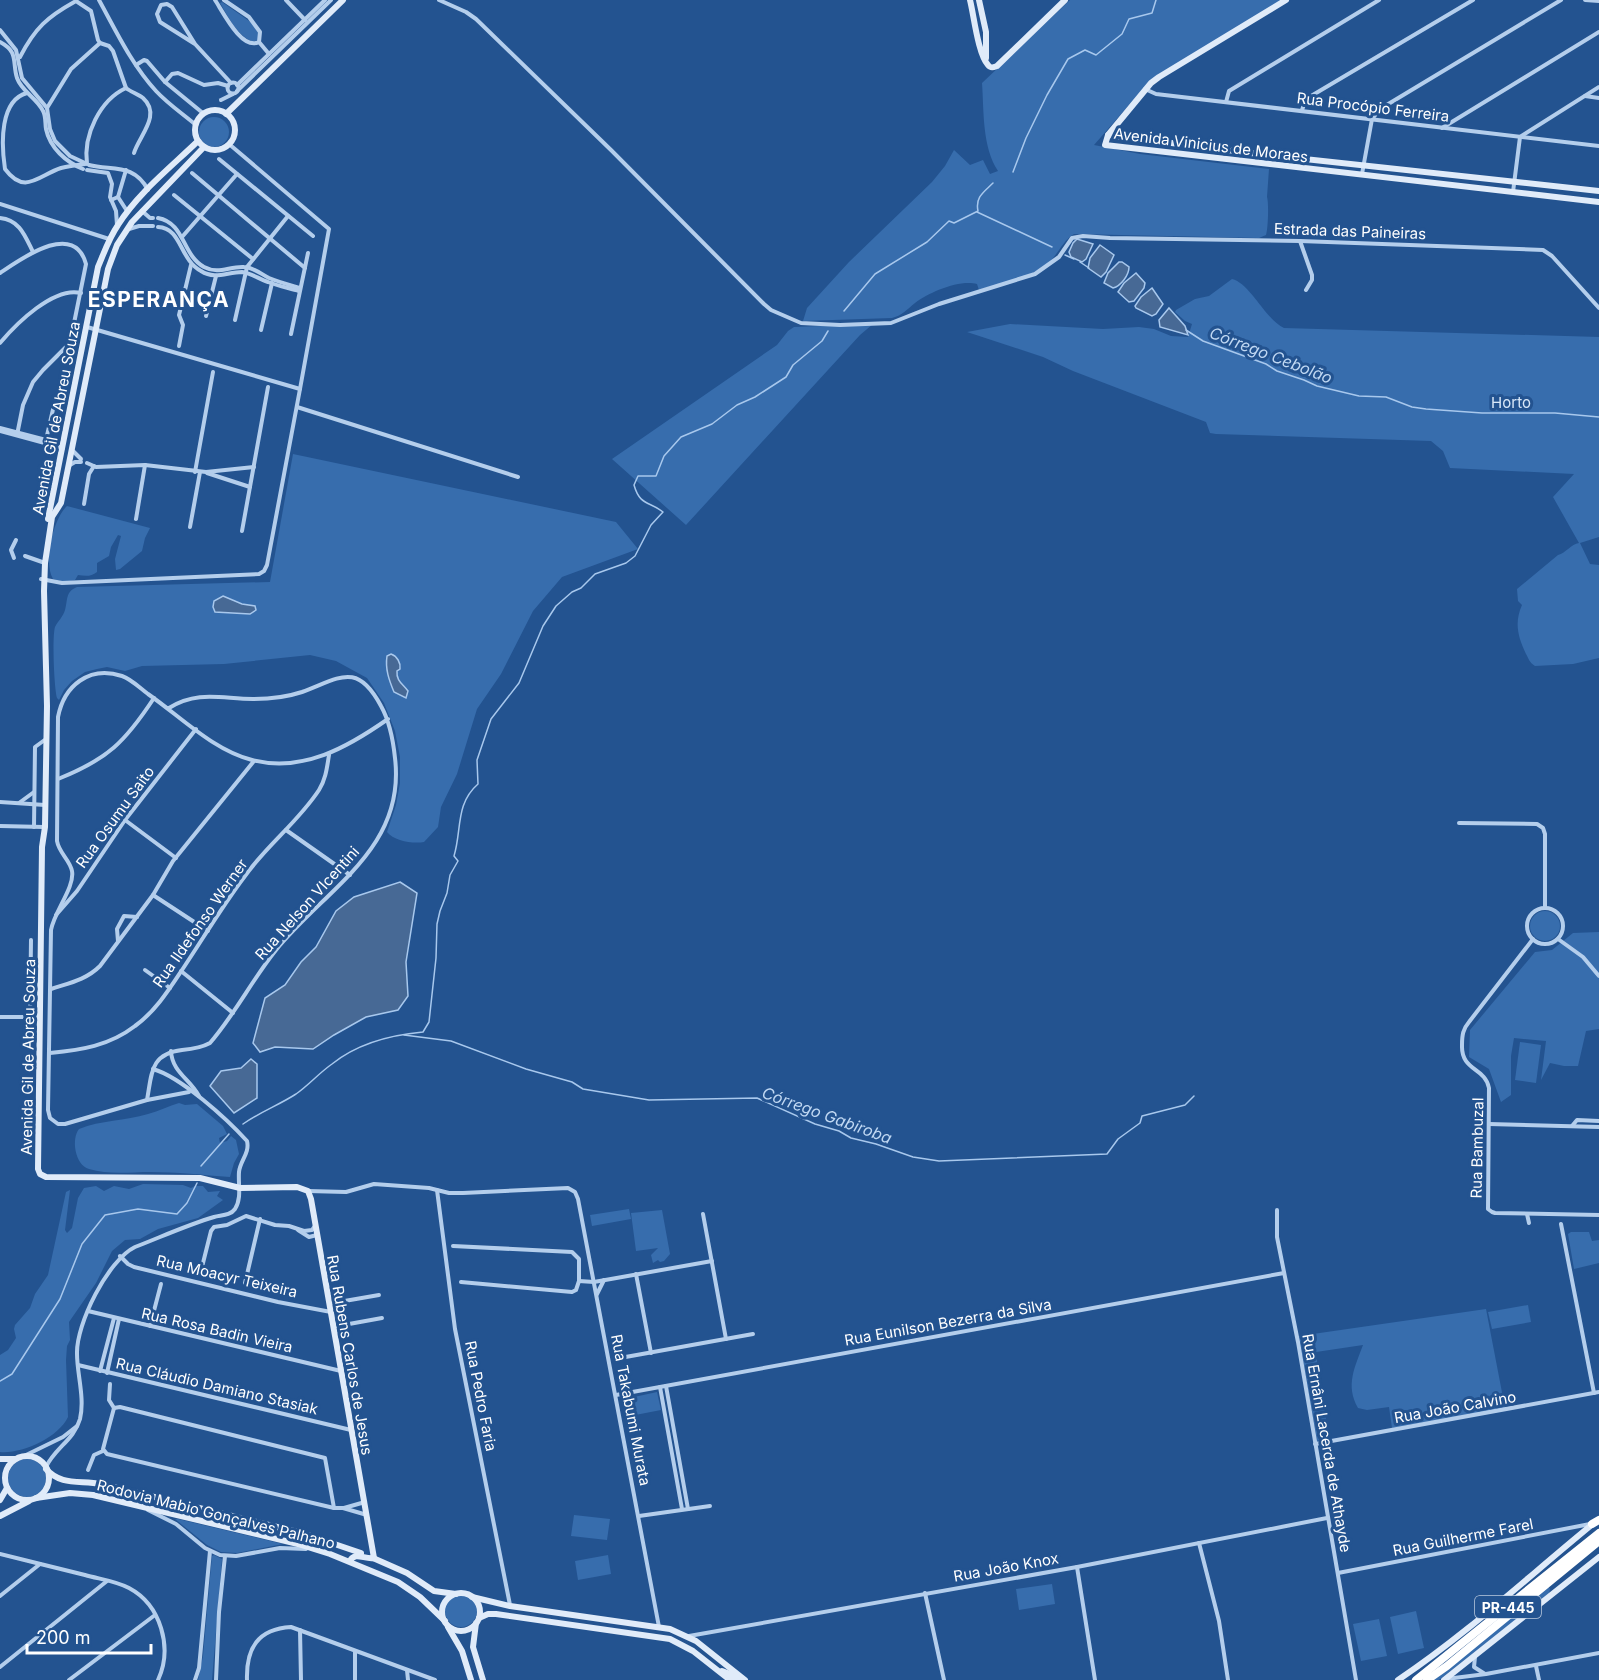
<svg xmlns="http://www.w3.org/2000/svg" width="1599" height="1680" viewBox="0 0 1599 1680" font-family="Inter,sans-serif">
  <rect width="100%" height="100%" fill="#235390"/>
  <g fill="#376dad">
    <path d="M1070 0H1282L1149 82 1094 145 1140 154 1269 169 1267 197C1269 203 1268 229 1266 235L1259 238 1074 234C1062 241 1057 257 1046 265 1027 279 1000 283 979 290L977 284C960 279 929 292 915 303 906 310 903 315 892 318L803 321 807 308 849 262 932 182 945 166 954 150 970 165 983 160 990 174 998 171C982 147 984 111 982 83Z"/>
    <path d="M222 2 252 23 259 34 258 40 253 42C237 35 229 18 220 3Z"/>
    <circle cx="214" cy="132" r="15"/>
    <path d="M1232 279C1250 283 1265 319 1284 328L1599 337V537L1580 543 1590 564 1599 565V658L1573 664 1535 666C1529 662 1529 659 1526 654 1518 637 1514 623 1522 605L1518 601 1517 589 1558 555C1566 553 1571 544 1579 543L1553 497 1574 474 1450 468 1443 451 1431 441 1216 434 1210 433 1206 422 1073 371 1043 357 967 332 1010 324 1103 329 1139 327 1154 329 1171 336 1188 337 1192 324 1185 321 1175 312 1176 310 1195 299 1209 296Z"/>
    <path d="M873 324 860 335 686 525 612 459 777 345 788 331 794 327Z"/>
    <path d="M293 454 616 522 638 549 562 577 533 611 501 674 477 709 457 774 441 807 438 827 424 842C413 844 394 841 387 832L396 805 400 783V757L395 731 384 703 367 678 336 661 310 655 224 664 142 666 125 671 107 667 97 669 85 672 72 681 64 690 59 700 57 698C54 687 52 637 55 627 58 621 63 617 65 610 68 600 65 592 77 587L270 582Z"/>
    <path d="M67 506 150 528 145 538 142 551 120 569 116 570 115 559 121 536 118 535 111 547 109 556 97 563V572C91 577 85 576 78 575L75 580 65 582 53 579C43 562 53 519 67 506Z"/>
    <circle cx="1545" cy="926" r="15"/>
    <path d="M1599 932V1029L1586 1031 1578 1066H1564L1550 1063 1541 1080 1546 1041 1514 1038 1511 1056V1095L1501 1102 1489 1069 1469 1057 1470 1030 1535 952 1552 950 1573 933Z"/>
    <path d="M1520 1042 1541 1045 1536 1083 1515 1080Z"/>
    <path d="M179 1103 185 1105 197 1104 223 1126 227 1134 219 1138 220 1143 227 1141 231 1136 236 1140 239 1154 234 1163 230 1177C203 1175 177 1172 150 1172 131 1172 108 1175 89 1169 75 1165 71 1139 79 1129 101 1120 125 1121 148 1114 159 1111 169 1106 179 1103Z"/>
    <path d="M143 1184 183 1185 191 1188 195 1186H203L208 1192 220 1191 217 1196 223 1200 198 1218 158 1229 140 1239 125 1240 112 1251 96 1283 69 1322 70 1340 67 1346 66 1360 68 1417C58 1438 22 1454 0 1452V1355L8 1350 16 1338 14 1329 15 1325 30 1308 35 1294 48 1275 66 1192 70 1190 65 1230 67 1233 72 1228 78 1198 84 1188 96 1186 104 1191 114 1186 129 1189Z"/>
    <path d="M629 1209 631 1219 592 1226 590 1215Z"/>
    <path d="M662 1210 670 1254 664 1261 660 1262 658 1260 653 1263 651 1255 658 1248 636 1251 631 1213Z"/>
    <path d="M1571 1232H1589L1592 1241 1599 1240V1263L1574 1269 1568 1234Z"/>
    <path d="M1528 1305 1531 1322 1492 1329 1488 1312Z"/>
    <path d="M1486 1309 1505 1408 1392 1428 1389 1407 1367 1410 1358 1408C1345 1385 1355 1367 1363 1345L1316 1352 1315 1348 1329 1439 1317 1441 1299 1336Z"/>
    <path d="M657 1392 661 1410 625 1417 623 1402 625 1399Z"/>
    <circle cx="27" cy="1478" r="19"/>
    <path d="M574 1515 610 1519 607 1540 571 1536Z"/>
    <path d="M175 1519H178L283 1544 237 1553 221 1552 207 1545Z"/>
    <path d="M214 1555 222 1559 212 1680H198L203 1656 212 1556Z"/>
    <path d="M608 1555 611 1574 578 1580 575 1561Z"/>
    <path d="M1052 1584 1055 1604 1019 1610 1016 1589Z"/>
    <path d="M1548 1586 1550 1589 1549 1594 1439 1680H1429Z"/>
    <circle cx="461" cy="1611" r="16"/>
    <path d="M1416 1611 1424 1648 1398 1654 1390 1617Z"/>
    <path d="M1379 1619 1387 1656 1361 1661 1353 1624Z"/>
  </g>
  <g fill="#476995" stroke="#a8c8ed" stroke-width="1.5">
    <path d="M1077 239 1093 244 1086 259 1082 262 1071 257 1069 252 1073 243Z"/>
    <path d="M1100 245 1114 255 1106 272 1101 277 1088 268 1090 258Z"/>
    <path d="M1119 262H1122L1129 267C1129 275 1121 286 1113 288L1104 283 1108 273Z"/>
    <path d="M1136 273 1145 283 1144 288 1134 301 1129 302 1118 292 1124 283Z"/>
    <path d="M1152 288 1163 304 1156 314 1152 316 1136 308 1135 306 1141 297Z"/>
    <path d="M1169 308 1185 326 1188 335 1160 327 1159 320Z"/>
    <path d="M223 596 242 604 255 606 256 610 250 614 215 612 213 607 214 601Z"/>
    <path d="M391 654C397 656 401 663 400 669L397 671C396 681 403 684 408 691L406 698 394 692C389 680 385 669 387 656Z"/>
    <path d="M400 882 417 893 406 962 408 996 398 1010 366 1017 334 1035 313 1049 275 1047 260 1052 253 1043 265 998 285 985 301 962 316 947 336 911 354 897Z"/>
    <path d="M251 1059 257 1064V1098L234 1113 210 1086 221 1071 241 1068Z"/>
  </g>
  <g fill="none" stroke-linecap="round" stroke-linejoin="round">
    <g stroke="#a8c8ed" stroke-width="1.5">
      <path d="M1013 172 1026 138 1047 95 1068 59 1085 50 1096 55 1122 34 1129 19 1152 13 1156 0"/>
      <path d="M977 212 1052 247"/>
      <path d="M1065 255 1074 259"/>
      <path d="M1080 262 1089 268"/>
      <path d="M844 311 875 274 927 242 949 221 954 223 978 211C975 197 984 192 993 183"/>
      <path d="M1186 330 1203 341 1266 364 1277 371 1304 380 1317 386 1359 396 1386 397 1412 407 1426 409 1482 413H1555L1599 417"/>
      <path d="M404 1035 451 1041 526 1069 572 1082 583 1089 649 1100 757 1098 815 1124 839 1131 851 1138 876 1144 913 1157 939 1161 1107 1154 1118 1139 1140 1123 1142 1116 1185 1105 1194 1096"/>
      <path d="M243 1124C260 1112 279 1105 296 1094 309 1085 319 1073 332 1064 358 1043 390 1035 423 1032L429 1022 436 958 437 924 440 911 447 893 450 875 458 861 454 856C462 830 455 804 478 784L477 760 491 719 519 683 543 626 556 606 572 592 581 588 595 574 626 563 635 556 651 525 663 512C649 501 640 506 634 485L638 476H656L664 456 681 437 712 424 737 405 755 397 786 377 793 365 822 341 828 331"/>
      <path d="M201 1166 229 1134"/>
      <path d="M0 1381 12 1374 60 1299 82 1244 105 1215 138 1209 177 1214 187 1203 197 1183"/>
    </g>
    <g stroke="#b4ceec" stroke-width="4">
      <path d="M99 0C116 31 132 65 156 91 168 104 183 114 196 125"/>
      <path d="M215 0C223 12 242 51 259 42L260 32 249 17 224 0"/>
      <path d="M286 0 305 20"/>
      <path d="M439 0 466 12 476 19 611 150 764 304 771 310 801 323 840 325 891 323 939 304 1035 274 1059 257 1072 238 1083 236 1110 238 1300 241 1543 250 1552 256 1599 308"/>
      <path d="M1585 0 1599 1"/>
      <path d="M0 30 16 50 22 78 47 108 50 129 55 141 70 156 85 163"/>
      <path d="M0 42C19 52 12 62 17 78 22 92 37 98 43 111 46 116 45 123 46 129 50 148 66 162 83 169"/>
      <path d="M259 42 269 54"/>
      <path d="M195 44 160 22 157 14 161 5 167 4 172 7 195 44 231 83"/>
      <path d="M20 57C35 28 47 17 76 1L91 11 98 40 100 43"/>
      <path d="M136 65 144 60 147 61 165 82 204 114"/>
      <path d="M165 82 172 74 178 73 204 85 218 83 228 86"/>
      <circle cx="233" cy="88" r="5.5"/>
      <path d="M237 85 325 0"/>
      <path d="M1145 89 1156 94 1599 146"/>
      <path d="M237 91 331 0"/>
      <path d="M27 93C0 100 1 143 5 169 25 196 39 175 61 168 69 166 77 165 85 164"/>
      <path d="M1585 96 1599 98"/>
      <path d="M221 100 233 94"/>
      <path d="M1226 102 1229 91 1379 0"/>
      <path d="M47 108 71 69 100 43 109 46 113 51 126 88"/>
      <path d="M1302 110 1306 99 1473 0"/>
      <path d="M1442 128 1599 32"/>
      <path d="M229 144 329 229 300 389"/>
      <path d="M219 159 313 236"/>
      <path d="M87 164C83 135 100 100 126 88 131 92 138 94 143 98 162 115 139 136 134 153"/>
      <path d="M89 165C112 171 134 163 148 190"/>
      <path d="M87 170 108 173 112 184 110 197 116 211 117 225"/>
      <path d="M192 173 305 268"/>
      <path d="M1362 174 1372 119 1380 109 1561 0"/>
      <path d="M1513 192 1520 137 1599 87"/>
      <path d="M174 195 253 259"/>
      <path d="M118 197 127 211"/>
      <path d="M111 200 118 197 126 170"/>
      <path d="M0 204 109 239"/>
      <path d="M142 211 150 218H153"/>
      <path d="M0 218C20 220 25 236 33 252"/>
      <path d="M158 218C185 223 182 255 204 267 219 275 229 266 244 267 253 267 261 274 269 278 279 282 290 285 300 288"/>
      <path d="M158 227C182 228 179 259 201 271 215 280 227 272 242 272 251 273 259 279 268 282 278 286 289 288 299 291"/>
      <path d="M129 229 139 226H153"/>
      <path d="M182 237 237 174"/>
      <path d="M1300 241 1312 275V280L1306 290"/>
      <path d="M0 273C21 259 74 220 86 264L70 343 43 370 33 382 23 405 17 435"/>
      <path d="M206 316 216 276"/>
      <path d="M235 320 247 267 288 216"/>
      <path d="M261 330 272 283"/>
      <path d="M291 334 308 253"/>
      <path d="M0 343C16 324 54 286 81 293"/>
      <path d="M179 346 183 325 179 315 191 265"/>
      <path d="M297 407 518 477"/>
      <path d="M0 428 46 440 54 405"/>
      <path d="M0 431 63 448"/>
      <path d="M73 451 81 459"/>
      <path d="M87 463 96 467 145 465 206 472 254 467"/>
      <path d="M70 465 75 462H81"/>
      <path d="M195 472 213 372"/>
      <path d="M207 473 250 487"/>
      <path d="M84 504 89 474 94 466"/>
      <path d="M136 519 145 465"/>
      <path d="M190 527 200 472"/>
      <path d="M242 531 268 387"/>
      <path d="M25 556 45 563"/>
      <path d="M14 558 11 550 16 540"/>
      <path d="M41 579 62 583 259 574 264 571 267 565 300 389 87 327"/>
      <path d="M169 708C198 690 222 699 253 699 269 699 287 697 302 692 340 678 357 661 381 706 390 722 393 739 395 758 406 849 325 889 276 950 252 980 235 1014 210 1043 201 1048 192 1049 182 1050 150 1054 152 1073 147 1100L65 1124H58L50 1118 48 1110 51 930C54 912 75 887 72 871 70 860 59 853 57 841L58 717C64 686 89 665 122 676 131 679 140 688 148 694 181 717 213 750 252 760 303 773 348 747 388 719"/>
      <path d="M58 779C108 759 125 742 154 698"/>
      <path d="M0 802 45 805"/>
      <path d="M19 803 34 792"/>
      <path d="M125 820 176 858"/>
      <path d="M1459 823 1537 824 1543 828 1545 834V907"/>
      <path d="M0 826 44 827"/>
      <path d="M34 827 35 747 46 739"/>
      <path d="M286 830 350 875"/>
      <path d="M153 895 208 931"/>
      <circle cx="1545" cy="926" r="18"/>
      <path d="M56 915 77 891 125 820 196 729"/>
      <path d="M1533 939 1469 1022C1463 1029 1462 1035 1462 1045 1461 1071 1485 1067 1489 1088L1488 1209 1492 1212 1495 1213 1599 1215"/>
      <path d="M1558 939 1583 957 1599 976"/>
      <path d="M118 941 117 929 124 916 137 917"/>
      <path d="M145 970 170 988"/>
      <path d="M181 971 233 1013"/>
      <path d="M51 989C69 983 86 980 100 966L153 895 173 861 254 761"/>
      <path d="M0 1017H39"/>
      <path d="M30 1017 31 940"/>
      <path d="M171 1051C172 1072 190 1079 199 1096"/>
      <path d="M50 1053C81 1050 109 1046 135 1026 156 1011 170 988 184 967 204 937 223 905 245 876 267 845 298 822 319 790 326 779 327 767 329 755"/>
      <path d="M147 1100 189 1092"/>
      <path d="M1489 1124 1599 1127"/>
      <path d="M1572 1126 1577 1120 1599 1121"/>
      <path d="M437 1190 455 1329 510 1605"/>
      <path d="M308 1191 346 1192 374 1184 429 1188 449 1193H463L568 1188 575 1192 578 1199 659 1627"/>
      <path d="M1277 1210V1237L1298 1342 1356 1680"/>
      <path d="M703 1214 726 1339"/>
      <path d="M1527 1214 1529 1223"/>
      <path d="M1561 1224 1594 1393"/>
      <path d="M298 1230 309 1237 317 1235"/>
      <path d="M453 1246 572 1252 579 1259V1281L576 1290 572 1292 461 1282"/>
      <path d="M120 1256 128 1264 134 1267 278 1302 331 1312"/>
      <path d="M201 1271 211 1231 214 1227 227 1225 246 1216 275 1225 289 1226 304 1231 312 1230 315 1226"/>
      <path d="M636 1274 651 1353"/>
      <path d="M579 1281 594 1282 712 1261"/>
      <path d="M245 1283 260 1219"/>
      <path d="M597 1294 604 1280"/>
      <path d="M330 1302 333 1303 379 1295"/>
      <path d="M88 1311 341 1371"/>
      <path d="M334 1325 338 1326 382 1318"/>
      <path d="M150 1326 161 1284"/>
      <path d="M620 1358 753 1334"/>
      <path d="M78 1365 351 1430"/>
      <path d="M100 1371 114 1318"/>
      <path d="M107 1373 119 1319"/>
      <path d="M110 1384 109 1400 114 1408"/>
      <path d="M666 1386 688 1509"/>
      <path d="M660 1387 682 1509"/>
      <path d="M616 1395 1284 1273"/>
      <path d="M114 1408 103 1449 107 1454 334 1508H343L367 1515"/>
      <path d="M114 1408 120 1407 325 1458 334 1508"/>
      <path d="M1315 1444 1599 1392"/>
      <path d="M24 1456 63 1437 77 1426"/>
      <path d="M46 1467C55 1448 74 1440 80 1419 85 1398 77 1374 77 1354 76 1324 108 1260 135 1247 161 1237 187 1225 214 1217 221 1215 230 1216 235 1209 242 1198 238 1184 239 1172 240 1161 250 1153 247 1141 227 1119 181 1077 153 1069"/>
      <path d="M88 1470 94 1455 103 1451"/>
      <path d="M344 1508 365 1502"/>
      <path d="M148 1510 176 1524 205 1548 220 1555 236 1556 280 1548 306 1549"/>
      <path d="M639 1516 710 1506"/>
      <path d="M1199 1543 1219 1621 1228 1680"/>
      <path d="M0 1554C28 1561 57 1568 85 1575 99 1579 116 1581 129 1588 161 1605 173 1648 158 1680"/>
      <path d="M1077 1567 1095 1680"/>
      <path d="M1338 1573 1590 1524"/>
      <path d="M925 1593 944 1680"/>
      <path d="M0 1596 40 1564"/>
      <path d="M300 1630 301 1680"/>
      <path d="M689 1636 1077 1567 1327 1518"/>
      <path d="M355 1651V1680"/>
      <path d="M1475 1657 1474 1667 1485 1674"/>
      <path d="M1536 1666 1539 1680"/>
      <path d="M0 1667 107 1581"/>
      <path d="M407 1670 408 1680"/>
      <path d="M1446 1679 1486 1674 1599 1653"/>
      <path d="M69 1680 155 1615"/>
      <path d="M195 1680 199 1668 210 1551"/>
      <path d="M216 1680 219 1612 225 1556"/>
      <path d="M247 1680C246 1648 258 1629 291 1627L435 1680"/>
    </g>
    <g stroke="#e0ebf9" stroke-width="6">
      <path d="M970 0C974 16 978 54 988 65 991 69 994 67 997 66L1065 0"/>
      <path d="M979 0 986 32V58"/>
      <path d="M1286 0 1159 77 1151 83 1108 135 1105 145 1599 202"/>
      <circle cx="215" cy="130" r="20"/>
      <path d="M226 114 343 0"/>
      <path d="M1108 135 1259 154 1599 191"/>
      <path d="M204 147 132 222 117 245 108 269 61 503 52 517 45 563 44 591 47 706 45 827 42 847 38 1169 40 1174 46 1177 200 1178 240 1188 297 1187 308 1191 311 1199 374 1558C365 1560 355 1551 350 1561"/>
      <path d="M48 519 98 267C104 253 109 238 118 225 138 193 171 167 198 141"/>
      <circle cx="27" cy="1478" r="22"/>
      <path d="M0 1459H15"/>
      <path d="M46 1469C61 1486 80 1480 101 1484L302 1533 361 1553"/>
      <path d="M36 1498 70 1493 93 1495 298 1544 330 1554 398 1582 420 1597 445 1621"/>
      <path d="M0 1500 7 1488"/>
      <path d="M0 1516 29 1501"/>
      <path d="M373 1558 407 1573 434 1591 456 1594"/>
      <circle cx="461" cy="1612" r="19"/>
      <path d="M472 1597 510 1606 670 1629 696 1641 745 1680"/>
      <path d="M479 1618 488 1614H496L670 1639 693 1651 730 1680"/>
      <path d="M476 1623 473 1647 483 1680"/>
      <path d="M448 1627 462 1651 471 1680"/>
      <path d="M722 1671 730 1674 737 1680"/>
      <path d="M1398 1680C1467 1634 1529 1576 1594 1523"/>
      <path d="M1444 1680 1599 1557"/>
    </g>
    <g stroke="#fff" stroke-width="8">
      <path d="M1592 1524 1599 1520"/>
      <path d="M1416 1680 1599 1533"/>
      <path d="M1427 1680 1447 1666 1599 1541"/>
    </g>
  </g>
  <g text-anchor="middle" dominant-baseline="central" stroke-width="6" stroke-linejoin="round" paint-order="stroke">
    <rect fill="#235390" stroke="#bdcbde" stroke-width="1.5" x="1475" y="1596" width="66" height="22" rx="4.5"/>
    <g font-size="14" font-weight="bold" fill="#fff">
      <text x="1508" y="1607">PR-445</text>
    </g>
    <g font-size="15" fill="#fff" stroke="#235390">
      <text transform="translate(1373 107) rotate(7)">Rua Procópio Ferreira</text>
      <text transform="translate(1211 145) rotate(7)">Avenida Vinicius de Moraes</text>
      <text transform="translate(1350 231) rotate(2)">Estrada das Paineiras</text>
      <text transform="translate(56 418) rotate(-79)">Avenida Gil de Abreu Souza</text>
      <text transform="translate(115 817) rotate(-54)">Rua Osumu Saito</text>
      <text transform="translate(307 903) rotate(-48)">Rua Nelson VIcentini</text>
      <text transform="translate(200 923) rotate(-55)">Rua Ildefonso Werner</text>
      <text transform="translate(28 1057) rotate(-89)">Avenida Gil de Abreu Souza</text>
      <text transform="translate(1477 1148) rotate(-89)">Rua Bambuzal</text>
      <text transform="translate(227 1276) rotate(13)">Rua Moacyr Teixeira</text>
      <text transform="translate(948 1322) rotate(-10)">Rua Eunilson Bezerra da Silva</text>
      <text transform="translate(217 1330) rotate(13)">Rua Rosa Badin Vieira</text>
      <text transform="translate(350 1355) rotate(80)">Rua Rubens Carlos de Jesus</text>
      <text transform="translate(217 1386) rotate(13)">Rua Cláudio Damiano Stasiak</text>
      <text transform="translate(481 1396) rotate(79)">Rua Pedro Faria</text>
      <text transform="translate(1455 1407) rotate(-10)">Rua João Calvino</text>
      <text transform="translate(631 1410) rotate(79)">Rua Takabumi Murata</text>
      <text transform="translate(1327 1443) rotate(80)">Rua Ernâni Lacerda de Athayde</text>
      <text transform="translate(216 1514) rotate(14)">Rodovia Mabio Gonçalves Palhano</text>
      <text transform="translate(1463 1537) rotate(-11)">Rua Guilherme Farel</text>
      <text transform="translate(1006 1567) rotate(-10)">Rua João Knox</text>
    </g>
    <g font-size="15" fill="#d9e8f9" stroke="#235390">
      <text x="1511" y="402">Horto</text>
    </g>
    <g font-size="16" font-style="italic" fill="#c0d8f3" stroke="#235390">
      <text transform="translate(1271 355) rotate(21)">Córrego Cebolão</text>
      <text transform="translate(827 1115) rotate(20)">Córrego Gabiroba</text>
    </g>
    <g font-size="21" font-weight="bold" letter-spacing="1.5" fill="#fff" stroke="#235390">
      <text x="159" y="299">ESPERANÇA</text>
    </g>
  </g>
  <path d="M27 1644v9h124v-9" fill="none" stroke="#ffffff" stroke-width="3"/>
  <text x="36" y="1644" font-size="18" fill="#ffffff" stroke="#235390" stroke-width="4.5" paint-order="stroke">200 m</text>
</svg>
